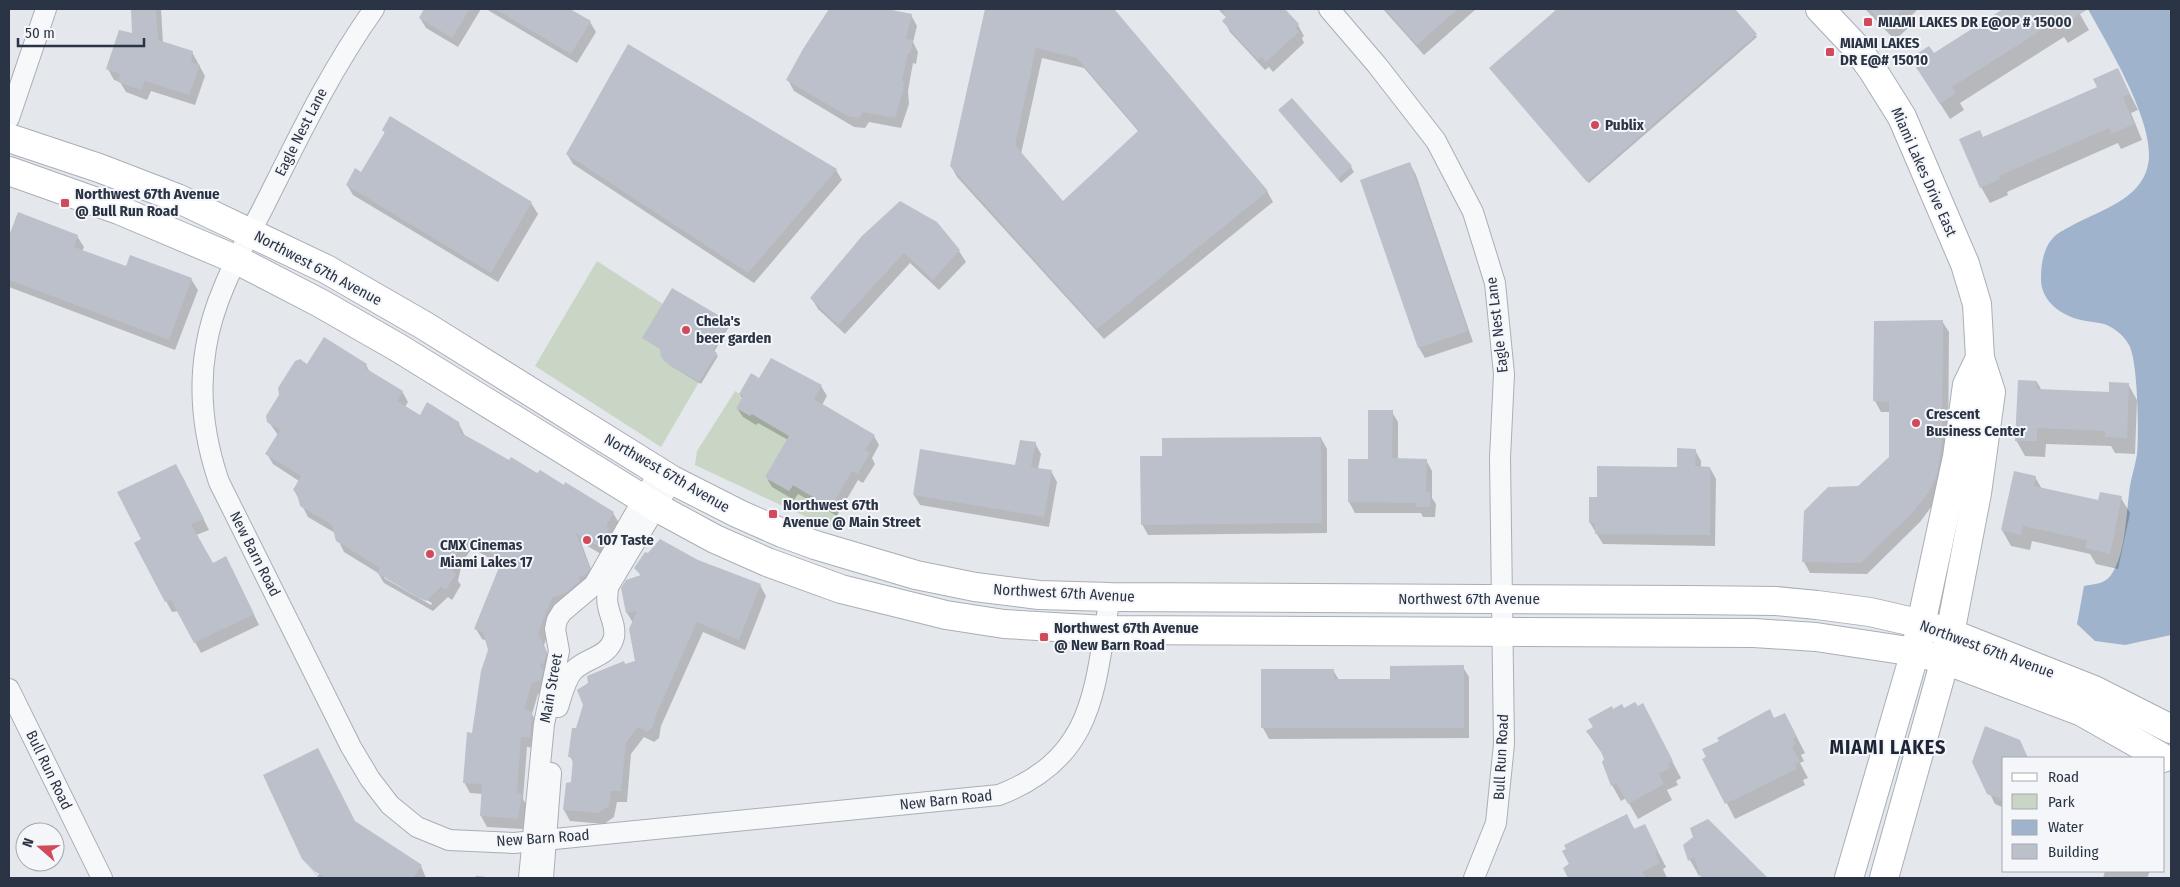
<svg xmlns="http://www.w3.org/2000/svg" width="2180" height="887" viewBox="0 0 2180 887" font-family="'Fira Sans Condensed',sans-serif">
  <rect width="100%" height="100%" fill="#e4e7ec"/>
  <g fill="#c9d6c5">
    <path d="M597 261 663 304 661 357 665 362 699 382 661 447 535 366Z"/>
    <path d="M735 391 743 396 736 408 752 414 792 437 765 478 789 491 793 485 838 513 830 528 695 465 697 451Z"/>
  </g>
  <path fill="#9fb4cc" d="M2088 9H2171V635L2125 645 2095 641 2077 624 2084 586C2094 584 2105 584 2111 575 2125 556 2126 517 2129 494 2130 481 2135 467 2137 454 2139 435 2138 360 2129 345 2124 336 2117 330 2107 325 2099 322 2090 322 2081 320 2061 315 2040 301 2041 277 2041 263 2044 246 2055 236 2059 232 2066 229 2071 226 2098 211 2141 200 2148 165 2157 125 2107 44 2088 9Z"/>
  <g fill="#0003" fill-rule="evenodd">
    <path d="M132 9H161L163 43 192 52 205 76 195 105 151 91 147 100 126 92 120 82 114 80 108 69 133 34Z"/>
    <path d="M426 9H481L458 47 426 28 420 18Z"/>
    <path d="M486 9H568L590 22 596 32 577 63Z"/>
    <path d="M831 9 842 14 845 9H882L911 15 917 26 913 42 918 52 916 64 913 63 908 91 909 104 901 128 869 122 865 128 854 127 794 91 788 80 804 50Z"/>
    <path d="M986 9H1104L1115 11 1267 191 1273 202 1104 339 957 177 951 166ZM1042 58 1084 68 1139 132 1063 203 1021 154Z"/>
    <path d="M1218 9H1283L1298 25 1304 36 1302 38 1304 43 1273 72 1269 67 1265 70 1230 32 1224 21 1227 18Z"/>
    <path d="M1383 9H1476L1424 55Z"/>
    <path d="M1559 9H1734L1757 37 1589 183 1491 69Z"/>
    <path d="M1865 9H1918L1905 22 1908 28 1895 40Z"/>
    <path d="M2005 9H2077L2089 30 2068 43 2064 37 1960 103 1964 110 1950 119 1921 74 1933 55Z"/>
    <path d="M2118 70 2138 110 2131 113 2142 140 2121 149 2118 143 2007 192 2008 195 1990 203 1981 187 1984 138 2099 88Z"/>
    <path d="M1283 115 1351 167 1354 172 1341 183Z"/>
    <path d="M383 130 531 203 538 214 498 282 353 195 347 185 361 173 385 133Z"/>
    <path d="M567 154 836 170 842 180 754 283 573 164Z"/>
    <path d="M1410 164 1416 175 1473 342 1425 358 1419 348Z"/>
    <path d="M19 214 77 236 84 247 82 251 127 268 191 279 198 290 175 350 9 287V240Z"/>
    <path d="M936 223 959 251 966 262 939 290 910 263 845 334 818 309 812 299Z"/>
    <path d="M1942 321 1949 332 1948 455 1940 495 1920 522 1867 574 1810 573 1804 562 1859 488 1890 457V412H1881L1875 401Z"/>
    <path d="M729 323 730 325 714 352 718 356 701 384 668 364 663 356 662 350 644 338Z"/>
    <path d="M366 365 370 372 402 391 408 402 405 407 420 416 458 422 465 436 509 462 613 513 619 523 604 556 581 542 595 580 558 608 544 645 552 665 547 691 538 694 532 714 537 724 535 748 527 747 523 799 527 806 524 829 487 827 481 816 483 794 470 793 464 782 489 650 487 641 482 639 476 629 501 565 472 548 462 563 458 581 461 585 452 600 448 597 433 611 384 583 378 573 344 552 335 533 308 517 294 490 299 481 273 464 267 454 278 435 268 421 308 366ZM384 576 432 603 431 605 384 578Z"/>
    <path d="M760 380 821 386 827 396 822 405 874 436 879 445 872 458 875 464 863 483 858 480 837 516 798 494 794 500 772 487 766 477 788 440 758 423 756 425 743 417 737 408 743 399 740 394Z"/>
    <path d="M2037 382 2042 391 2110 393 2128 384 2137 400 2135 454 2115 453 2111 446 2046 444 2045 457 2025 456 2016 440Z"/>
    <path d="M1392 412 1398 422V460H1426L1432 471V498L1436 504 1435 517H1423L1421 513H1355L1349 502Z"/>
    <path d="M1321 438 1327 449V533L1148 535 1142 524 1163 457Z"/>
    <path d="M1035 443 1041 454 1038 469 1051 471 1057 482 1049 527 920 505 914 495 1016 467Z"/>
    <path d="M1695 450 1701 461V468H1710L1716 479 1715 546 1603 544 1590 523 1598 498 1678 468Z"/>
    <path d="M182 476 209 530 196 535 213 565 232 569 259 625 201 653 178 611 172 612 166 601 143 539Z"/>
    <path d="M2035 477 2042 489 2099 502 2121 498 2130 513 2118 569 2096 564 2090 554 2032 541 2030 550 2011 546 2002 530Z"/>
    <path d="M697 561 760 585 766 596 745 650 703 632 661 726 659 738 654 742 644 737 631 754 627 802H617L614 817 604 824 570 821 564 810 572 784 574 764 570 756 577 730 625 665 637 662 633 623 627 613 641 576 636 568Z"/>
    <path d="M1463 667 1469 677V738L1269 739 1263 728 1333 670 1339 680H1391Z"/>
    <path d="M1624 709 1651 721 1681 778 1676 781 1678 785 1667 790 1672 800 1638 819 1626 798 1621 801 1612 785 1604 756 1587 732 1613 711Z"/>
    <path d="M1775 719 1793 730 1805 753 1801 755 1804 761 1800 763 1808 778 1803 780 1805 785 1735 819 1704 759Z"/>
    <path d="M2019 741 2028 758H2004V808L1995 804 1974 762Z"/>
    <path d="M1626 815 1635 830 1653 842 1666 867 1663 869 1667 878H1569L1564 868Z"/>
    <path d="M355 823 421 866 426 878H319L308 866 318 876Z"/>
    <path d="M1684 845 1762 874 1765 878H1702L1701 874 1699 876 1690 860Z"/>
    <path d="M2105 871H2150L2147 878H2103Z"/>
    <path d="M476 876 498 878H475Z"/>
  </g>
  <g fill="#bbc0ca" fill-rule="evenodd">
    <path d="M131 9H156L158 40 193 51 191 62 200 65 189 95 145 81 141 90 118 82 120 74 106 69 119 30 132 33Z"/>
    <path d="M424 9H470L452 38 419 18Z"/>
    <path d="M495 9H570L591 21 571 54Z"/>
    <path d="M829 9H887L912 14 906 39 913 40 910 54 908 53 902 81 904 82 903 92 895 118 863 112 859 118 847 116 786 80 803 49Z"/>
    <path d="M985 9 1115 10 1268 191 1097 329 950 166ZM1036 48 1077 58 1139 130 1063 201 1015 145Z"/>
    <path d="M1220 9H1285L1299 24 1296 28 1299 32 1266 62 1262 57 1258 60 1222 21 1227 16Z"/>
    <path d="M1385 9H1458L1417 45Z"/>
    <path d="M1557 9H1735L1757 34 1587 182 1489 68Z"/>
    <path d="M1869 9H1903L1885 26Z"/>
    <path d="M2003 9H2088L2058 28 2054 22 1952 87 1956 93 1940 104 1910 58 1929 46 1934 53Z"/>
    <path d="M628 44 837 169 748 273 566 154Z"/>
    <path d="M2118 68 2130 94 2123 97 2134 124 2111 134 2109 128 1999 176 2000 179 1980 188 1959 139 1980 130 1983 137 2097 87 2093 79Z"/>
    <path d="M1292 98 1352 166 1338 179 1278 110Z"/>
    <path d="M390 116 532 202 491 273 346 185 355 168 361 172 385 132 382 130Z"/>
    <path d="M1410 162 1468 331 1418 348 1360 180Z"/>
    <path d="M900 201 937 222 960 250 933 280 904 253 838 325 810 298 862 236Z"/>
    <path d="M18 212 78 235 74 247 126 266 130 255 192 278 169 340 9 280V236Z"/>
    <path d="M672 288 730 322 713 350 717 353 699 382 665 362 661 357 660 349 642 338Z"/>
    <path d="M1943 320 1942 444 1937 475 1929 492 1914 511 1861 563 1802 562 1804 511 1828 487 1858 486 1889 457V402L1873 401 1874 321Z"/>
    <path d="M324 337 367 364 365 368 403 391 397 401 420 415 427 402 459 422 461 433 481 444 509 460 511 457 537 473 540 470 564 485 565 482 614 512 606 526 609 528 598 546 576 533 590 569 587 574 578 577 580 581 567 592 552 598 538 633 547 653 544 663 540 664 543 671 541 680 532 683 524 709 532 712 530 738 521 737 517 793 522 794 518 819 480 816 482 784 463 783 467 732 472 733 481 671 488 650 483 632 474 629 502 560 465 538 457 552 452 571 456 574 446 590 441 587 426 601 419 598 377 573 380 568 336 541 332 525 300 506 297 493 293 490 301 476 265 454 280 430 267 422 266 416 279 395 278 388 295 361 300 359 307 364Z"/>
    <path d="M771 358 822 385 814 399 875 435 865 450 870 453 858 474 852 471 831 507 793 485 789 491 765 477 789 436 752 414 750 416 736 408 743 396 739 394 751 373 759 378Z"/>
    <path d="M2018 380 2037 381V389L2109 392V382L2129 383 2127 438 2105 437V431L2037 428V441H2015Z"/>
    <path d="M1368 410H1393L1392 458 1427 459 1426 492H1430V507H1416V503L1348 502V459H1368Z"/>
    <path d="M1321 437 1322 523 1141 525 1140 456H1162V438Z"/>
    <path d="M1020 440 1036 442 1031 467 1052 470 1044 517 913 495 920 449 1015 465Z"/>
    <path d="M1677 448 1696 449 1695 466 1710 467V535L1595 534V523H1589V497H1597V466L1677 467Z"/>
    <path d="M176 464 204 519 191 524 213 563 226 556 254 614 194 643 171 600 165 602 134 543 141 539 117 492Z"/>
    <path d="M2014 471 2036 476 2034 486 2098 500 2100 492 2122 496 2110 554 2085 548 2087 540 2023 526 2021 535 2001 530Z"/>
    <path d="M660 539 698 560 761 584 739 640 697 622 656 715 653 727 647 732 638 727 626 743 621 791H611L609 806 598 813 563 810 566 783 571 782 573 758 568 757 572 728H576L583 705 577 690 588 683 587 676 624 661 625 664 635 661 629 629 637 611 626 613 621 588 626 580 641 575 634 568 645 552 648 553Z"/>
    <path d="M1464 665V728H1261V669H1334V679H1390V666Z"/>
    <path d="M1635 702 1638 706 1643 703 1673 761 1668 764 1670 768 1659 774 1664 784 1628 804 1616 783 1611 786 1602 762 1604 759 1598 745 1586 731 1593 727 1588 719 1612 706 1613 709 1622 704 1624 708Z"/>
    <path d="M1770 709 1774 718 1785 713 1797 737 1793 739 1796 744 1792 747 1800 762 1795 764 1797 769 1725 804 1702 759 1706 757 1702 749 1719 741 1717 738Z"/>
    <path d="M1985 726 2020 740 2028 758H2004V800L1987 794 1972 762Z"/>
    <path d="M318 748 355 821 422 865 413 878H326L314 871 302 859 263 775Z"/>
    <path d="M1627 814 1634 829 1645 824 1658 851 1655 853 1660 863 1642 872 1646 878H1568L1563 868 1569 864 1562 851 1566 849 1564 845Z"/>
    <path d="M1708 819 1768 878H1701L1694 857 1688 861 1683 845 1693 837 1690 828Z"/>
  </g>
  <g fill="none" stroke-linecap="round" stroke-linejoin="round">
    <g stroke="#a9aeb7" stroke-width="22">
      <g id="street">
        <path d="M374 9C330 71 299 136 265 204 242 249 214 296 206 347 198 393 204 438 219 482L351 747 370 779 390 805 417 827 449 840 514 843 999 795C1097 757 1094 687 1110 597"/>
        <path d="M1329 9 1377 65 1436 141 1473 212 1495 283 1504 374 1500 458 1504 744 1496 823 1474 878"/>
        <path d="M9 118 46 9"/>
        <path d="M9 689 102 878"/>
        <path d="M558 707C562 695 565 680 573 671 586 657 609 658 614 637 616 626 610 617 608 606 606 600 608 593 608 587L672 480"/>
        <path d="M529 878 544 724 559 651 555 629 557 620 562 612 594 585 659 472"/>
        <path d="M543 878 551 773"/>
      </g>
    </g>
    <g stroke="#a9aeb7" stroke-width="30">
      <g id="secondary">
        <path d="M1820 9 1854 45 1872 69 1902 117 1965 264 1977 304 1980 358 1991 392 1977 493 1945 660 1884 878"/>
        <path d="M9 138 99 168 177 198 326 269 425 326 672 480 739 514 782 533 815 545 916 575 975 587 1039 595 1110 597 1689 600 1776 601 1817 605 1870 612 1922 624 1950 633 2094 690 2171 729"/>
        <path d="M9 171 119 210 237 260 320 303 397 347 656 507 715 539 767 562 841 589 946 615 1004 624 1105 630 1754 633 1816 637 1915 652 1945 660 2082 712 2163 758"/>
        <path d="M1849 878 1915 652 1957 457 1967 385 1980 358"/>
      </g>
    </g>
    <use href="#street" stroke="#f7f8fa" stroke-width="20"/>
    <use href="#secondary" stroke="#fff" stroke-width="28"/>
  </g>
  <g fill="#d1495b" stroke="#f4f6f9" stroke-width="2">
    <rect x="1863" y="17" width="10" height="10" rx="2.5"/>
    <rect x="1825" y="47" width="10" height="10" rx="2.5"/>
    <circle cx="1595" cy="125" r="5"/>
    <rect x="60" y="198" width="10" height="10" rx="2.5"/>
    <circle cx="686" cy="330" r="5"/>
    <circle cx="1916" cy="423" r="5"/>
    <rect x="768" y="509" width="10" height="10" rx="2.5"/>
    <circle cx="587" cy="540" r="5"/>
    <circle cx="430" cy="554" r="5"/>
    <rect x="1039" y="632" width="10" height="10" rx="2.5"/>
  </g>
  <g text-anchor="middle" dominant-baseline="central" stroke-width="4" stroke-linejoin="round" paint-order="stroke">
    <g font-size="15" font-weight="bold" fill="#2b3445" stroke="#f4f6f9" text-anchor="start">
      <text x="1878" y="22">MIAMI LAKES DR E@OP # 15000</text>
      <text x="1840" y="43">MIAMI LAKES<tspan x="1840" dy="17">DR E@# 15010</tspan></text>
      <text x="1605" y="125">Publix</text>
      <text x="75" y="194">Northwest 67th Avenue<tspan x="75" dy="17">@ Bull Run Road</tspan></text>
      <text x="696" y="321">Chela's<tspan x="696" dy="17">beer garden</tspan></text>
      <text x="1926" y="414">Crescent<tspan x="1926" dy="17">Business Center</tspan></text>
      <text x="783" y="505">Northwest 67th<tspan x="783" dy="17">Avenue @ Main Street</tspan></text>
      <text x="597" y="540">107 Taste</text>
      <text x="440" y="545">CMX Cinemas<tspan x="440" dy="17">Miami Lakes 17</tspan></text>
      <text x="1054" y="628">Northwest 67th Avenue<tspan x="1054" dy="17">@ New Barn Road</tspan></text>
    </g>
    <g font-size="15" fill="#2b3445" stroke="#f4f6f9">
      <text transform="translate(301 132) rotate(-63)">Eagle Nest Lane</text>
      <text transform="translate(1924 172) rotate(66)">Miami Lakes Drive East</text>
      <text transform="translate(318 268) rotate(28)">Northwest 67th Avenue</text>
      <text transform="translate(1497 325) rotate(-97)">Eagle Nest Lane</text>
      <text transform="translate(667 473) rotate(30)">Northwest 67th Avenue</text>
      <text transform="translate(255 554) rotate(63)">New Barn Road</text>
      <text transform="translate(1064 593) rotate(3)">Northwest 67th Avenue</text>
      <text x="1469" y="599">Northwest 67th Avenue</text>
      <text transform="translate(1987 649) rotate(20)">Northwest 67th Avenue</text>
      <text transform="translate(551 688) rotate(-80)">Main Street</text>
      <text transform="translate(1501 757) rotate(-87)">Bull Run Road</text>
      <text transform="translate(49 770) rotate(64)">Bull Run Road</text>
      <text transform="translate(946 800) rotate(-6)">New Barn Road</text>
      <text transform="translate(543 838) rotate(-4)">New Barn Road</text>
    </g>
    <g font-size="20" font-weight="bold" letter-spacing="1" fill="#1d2536" stroke="#f4f6f9">
      <text x="1888" y="747">MIAMI LAKES</text>
    </g>
  </g>
  <rect width="2180" height="887" fill="none" stroke="#2b3445" stroke-width="20"/>
  <rect x="2002" y="757" width="162" height="115" fill="#f4f6f9" stroke="#a4a8b1"/>
  <rect x="2012" y="773" width="25" height="8" fill="#ffffff" stroke="#a4a8b1"/>
  <text x="2048" y="782" font-size="15" fill="#2b3445">Road</text>
  <rect x="2012" y="794" width="25" height="15" fill="#c9d6c5" stroke="#a4a8b1"/>
  <text x="2048" y="807" font-size="15" fill="#2b3445">Park</text>
  <rect x="2012" y="820" width="25" height="15" fill="#9fb4cc" stroke="#a4a8b1"/>
  <text x="2048" y="832" font-size="15" fill="#2b3445">Water</text>
  <rect x="2012" y="844" width="25" height="15" fill="#bbc0ca" stroke="#a4a8b1"/>
  <text x="2048" y="857" font-size="15" fill="#2b3445">Building</text>
  <g transform="translate(40 847) rotate(290)"><circle r="24" fill="#f4f6f9" stroke="#a4a8b1"/>
  <path d="M0-4L9 19L0 12L-9 19Z" fill="#d1495b"/>
  <text y="-8" font-size="14" font-weight="bold" text-anchor="middle" fill="#2b3445">N</text>
  </g>
  <path d="M18 38v8h126v-8" fill="none" stroke="#2b3445" stroke-width="2.5"/>
  <text x="25" y="38" font-size="15" fill="#2b3445" stroke="#f4f6f9" stroke-width="4" paint-order="stroke">50 m</text>
</svg>
